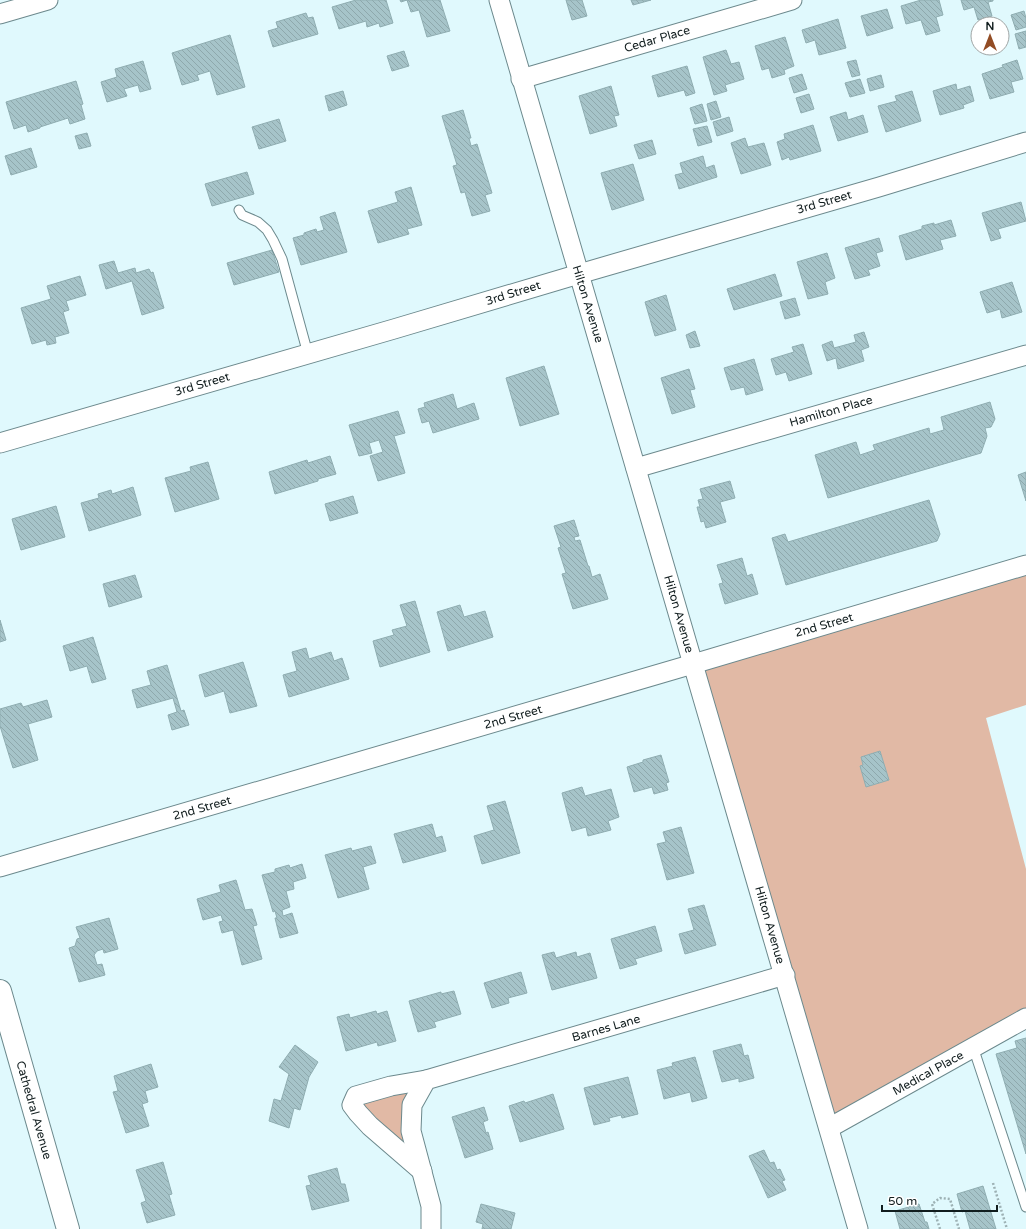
<svg xmlns="http://www.w3.org/2000/svg" width="1026" height="1229" viewBox="0 0 1026 1229" font-family="'Varela Round',sans-serif">
  <defs>
    <pattern id="building-back-hatch" width="6" height="6" patternUnits="userSpaceOnUse"><rect width="6" height="6" fill="#a6c4c9"/><path d="M-1 5l2 2M0 0l6 6M5-1l2 2" fill="none" stroke="#8ea8ac"/></pattern>
  </defs>
  <rect width="100%" height="100%" fill="#e0f9fd"/>
  <g fill="#e1b9a5">
    <path d="M1026 566V705L986 718 1026 869V1018L829 1128 697 663Z"/>
    <path d="M426 1080 412 1105 422 1171 370 1126 356 1096Z"/>
  </g>
  <g fill="url(#building-back-hatch)" stroke="#8fadb1">
    <path d="M356 0H386L393 23 380 27 379 23 367 27 366 21 339 29 332 7Z"/>
    <path d="M400 0H440L450 31 427 37 419 10 411 12 407 0 401 2Z"/>
    <path d="M566 0H582L587 16 572 20Z"/>
    <path d="M631 0H651L633 5Z"/>
    <path d="M921 0H939L943 15 936 17 940 31 926 35 921 20 906 24 901 6Z"/>
    <path d="M961 0H993V1L988 2 992 16 978 20 974 7 964 10Z"/>
    <path d="M887 9 893 28 867 36 861 16Z"/>
    <path d="M1024 11 1026 18V27L1016 30 1011 15Z"/>
    <path d="M306 13 308 18 313 17 318 34 273 47 268 31 278 28 276 22Z"/>
    <path d="M838 19 846 48 819 55 815 40 806 43 802 30Z"/>
    <path d="M1026 31V47L1019 49 1015 34Z"/>
    <path d="M230 35 245 87 217 95 210 71 197 75 199 80 182 85 172 53Z"/>
    <path d="M785 37 794 66 784 70 785 74 772 78 769 68 762 70 755 46Z"/>
    <path d="M726 50 731 64 739 62 744 79 725 85 727 91 714 95 703 57Z"/>
    <path d="M404 51 409 66 392 71 387 56Z"/>
    <path d="M856 60 860 75 852 77 847 62Z"/>
    <path d="M1017 60 1023 79 1011 82 1014 92 990 99 982 74 1003 67 1002 65Z"/>
    <path d="M143 61 151 89 140 92 138 85 124 89 127 96 107 102 101 82 117 77 115 69Z"/>
    <path d="M687 66 695 93 686 96 684 90 658 97 652 76Z"/>
    <path d="M802 74 807 89 794 93 789 78Z"/>
    <path d="M881 75 884 87 870 91 867 79Z"/>
    <path d="M860 79 865 93 850 97 845 83Z"/>
    <path d="M76 81 83 104 81 105 85 119 70 124 68 118 40 127V128L28 132 26 125 14 129 6 102Z"/>
    <path d="M956 84 957 90 970 86 974 101 963 105 964 108 940 115 933 91Z"/>
    <path d="M611 86 619 115 614 116 617 126 590 134 579 96Z"/>
    <path d="M343 91 347 105 329 111 325 96Z"/>
    <path d="M912 91 921 121 886 132 878 106 897 101 895 96Z"/>
    <path d="M809 94 814 109 801 113 796 98Z"/>
    <path d="M716 101 721 117 711 120 707 104Z"/>
    <path d="M702 104 707 121 695 124 690 108Z"/>
    <path d="M463 110 471 138H469L471 146 477 144 492 193 485 195 490 211 472 216 465 192 461 193 453 166 457 165 442 116Z"/>
    <path d="M846 112 848 120 863 115 868 132 838 141 830 117Z"/>
    <path d="M729 117 733 131 717 136 713 122Z"/>
    <path d="M279 119 286 141 259 149 252 127Z"/>
    <path d="M813 125 821 151 790 160 789 157 782 160 777 142 785 139 784 134Z"/>
    <path d="M707 126 712 142 698 146 693 129Z"/>
    <path d="M87 133 91 146 79 149 75 136Z"/>
    <path d="M745 138 748 147 764 143 771 165 741 174 731 143Z"/>
    <path d="M652 140 656 154 639 159 634 145Z"/>
    <path d="M31 148 37 167 11 175 5 156Z"/>
    <path d="M703 156 706 168 714 165 717 177 679 189 675 175 683 173 680 163Z"/>
    <path d="M633 164 644 200 612 210 601 173Z"/>
    <path d="M247 172 254 194 212 206 205 184Z"/>
    <path d="M411 187 422 225 407 229 409 234 378 243 368 211 398 202 395 192Z"/>
    <path d="M1021 202 1026 221 998 229 1001 238 991 241 982 213Z"/>
    <path d="M335 212 347 252 301 265 293 238 304 235V233L316 229 317 232 324 230 320 217Z"/>
    <path d="M951 220 956 236 940 240 943 249 906 260 899 236 922 229V226L934 223V225Z"/>
    <path d="M879 238 883 251 876 253 880 266 868 270 870 275 855 279 845 248Z"/>
    <path d="M272 250 279 272 234 285 227 263Z"/>
    <path d="M827 253 835 278 825 282 828 294 808 299 797 262Z"/>
    <path d="M114 261 118 273 135 268 136 273 149 269 151 273 153 272 164 308 142 315 132 281 106 289 99 265Z"/>
    <path d="M775 274 782 296 734 310 727 289Z"/>
    <path d="M80 276 86 295 66 301 69 310 63 312 69 333 55 337 56 343 47 345 46 340 32 344 21 308 51 299 47 286Z"/>
    <path d="M1012 282 1022 312 1002 318 1000 309 987 313 980 292Z"/>
    <path d="M666 295 676 330 655 336 645 302Z"/>
    <path d="M795 298 800 315 785 319 780 302Z"/>
    <path d="M695 331 700 346 690 348 686 335Z"/>
    <path d="M864 332 869 347 861 350 864 361 838 369 836 358 827 361 822 345 832 341 834 348 856 342 854 335Z"/>
    <path d="M803 344 812 374 789 381 786 372 776 375 771 359 794 352 792 347Z"/>
    <path d="M754 359 763 390 746 395 744 387 731 390 724 368Z"/>
    <path d="M544 366 559 414 520 426 506 378Z"/>
    <path d="M689 369 695 389 690 390 695 407 672 414 661 378Z"/>
    <path d="M453 394 457 409 474 403 479 419 433 433 429 421 422 423 418 409 425 407 424 403Z"/>
    <path d="M990 402 995 419 991 427 985 428 987 436 981 453 828 498 815 455 856 442 860 455 875 450 873 445 929 428 930 434 944 430 941 417Z"/>
    <path d="M398 411 405 433 394 436 405 473 378 481 370 456 383 452 379 440 369 443 372 453 359 456 349 425Z"/>
    <path d="M330 456 336 474 318 479V481L275 494 269 472 307 460 308 463Z"/>
    <path d="M208 462 219 499 175 512 165 478 191 471 190 467Z"/>
    <path d="M1026 472V501L1018 475Z"/>
    <path d="M730 481 735 498 720 502 726 522 706 528 704 521 701 522 697 507H700L698 500 703 499 700 489Z"/>
    <path d="M133 487 141 515 89 531 81 503 99 498 98 494 111 490 112 494Z"/>
    <path d="M353 496 358 513 330 521 325 504Z"/>
    <path d="M929 500 940 534 937 541 786 585 772 538 785 534 788 542Z"/>
    <path d="M56 506 65 537 21 550 12 519Z"/>
    <path d="M574 520 579 536 574 537 575 541 580 540 588 566H589L592 577 600 574 608 599 573 609 562 574 566 573 558 548 561 547 554 526Z"/>
    <path d="M742 558 747 576 752 574 758 594 725 604 719 584 723 583 717 565Z"/>
    <path d="M135 575 142 597 109 607 103 584Z"/>
    <path d="M415 601 430 652 380 667 373 641 394 635 392 630 407 626 400 605Z"/>
    <path d="M460 605 464 617 485 611 493 637 448 651 437 612Z"/>
    <path d="M0 620 6 640 0 642Z"/>
    <path d="M93 637 106 679 92 683 87 666 70 671 63 646Z"/>
    <path d="M306 648 309 659 331 652 334 661 342 658 349 679 289 697 283 675 297 671 292 652Z"/>
    <path d="M243 662 257 706 230 713 224 691 205 697 199 675Z"/>
    <path d="M167 665 181 711 184 710 189 725 172 730 168 715 177 712 173 698 137 708 132 690 151 685 147 671Z"/>
    <path d="M47 700 52 717 28 724 38 760 13 768 0 726V709L21 703 23 707Z"/>
    <path d="M880 751 889 780 866 787 860 766 863 765 861 757Z"/>
    <path d="M661 755 669 782 666 783 668 790 654 794 652 787 634 792 627 767 643 762V760Z"/>
    <path d="M582 787 585 796 611 789 619 817 608 821 611 830 588 836 586 827 572 831 562 793Z"/>
    <path d="M505 801 520 853 482 864 474 836 494 830 487 806Z"/>
    <path d="M432 824 436 838 442 836 446 851 403 863 394 834Z"/>
    <path d="M681 827 694 873 667 880 657 844 666 842 663 832Z"/>
    <path d="M371 846 376 863 363 867 369 889 338 898 325 855 351 848 352 851Z"/>
    <path d="M302 864 306 878 293 882 294 889 286 891 290 907 282 910 283 916 292 913 298 933 280 938 275 918H277L275 911 273 912 262 875 275 872V869L289 865 290 868Z"/>
    <path d="M236 880 245 910 252 909 257 925 253 926 262 959 242 965 233 930 222 933 219 922 223 921 221 915 203 920 197 899 221 892 219 885Z"/>
    <path d="M704 905 716 945 685 954 679 934 694 930 688 909Z"/>
    <path d="M109 918 118 949 104 953 103 949 97 951 94 955 97 965 102 964 105 975 79 982 69 948 75 946 77 939 80 938 76 927Z"/>
    <path d="M655 926 662 951 635 959 637 964 620 969 611 939Z"/>
    <path d="M554 952 556 958 576 952 577 957 590 953 597 978 552 990 542 955Z"/>
    <path d="M521 972 527 993 508 998 509 1003 492 1008 484 983Z"/>
    <path d="M454 991 461 1014 434 1022 436 1027 418 1032 409 1001 441 992V994Z"/>
    <path d="M376 1011 377 1014 387 1011 396 1041 378 1046 377 1042 346 1051 337 1017 349 1014 350 1018Z"/>
    <path d="M1026 1038V1154L996 1054 1017 1048 1015 1041Z"/>
    <path d="M741 1044 744 1056 748 1055 754 1078 739 1082V1078L722 1082 713 1051Z"/>
    <path d="M295 1045 318 1062 309 1077 300 1110 294 1108 289 1128 269 1121 274 1099 281 1101 289 1074 279 1067Z"/>
    <path d="M695 1057 707 1098 692 1102 690 1092 664 1099 657 1070 673 1066 672 1063Z"/>
    <path d="M151 1064 158 1087 145 1091 148 1102 142 1104 149 1126 126 1133 113 1092 118 1091 114 1076Z"/>
    <path d="M628 1077 638 1114 622 1118 621 1115 609 1118 610 1121 594 1125 584 1088Z"/>
    <path d="M553 1094 564 1129 520 1142 509 1106 524 1101 525 1103Z"/>
    <path d="M484 1107 488 1120 483 1122 486 1133 488 1132 493 1149 465 1158 452 1117Z"/>
    <path d="M764 1150 770 1163 774 1162 777 1170 780 1169 785 1180 782 1181 786 1190 768 1198 749 1156Z"/>
    <path d="M163 1162 172 1194 169 1195 175 1215 147 1223 141 1203 146 1201 136 1170Z"/>
    <path d="M337 1168 341 1184H345L349 1201 312 1210 306 1186 311 1185 308 1176Z"/>
    <path d="M983 1186 996 1229H970L965 1211 962 1212 957 1194Z"/>
    <path d="M481 1204 515 1213 511 1229H482L483 1224 476 1222Z"/>
    <path d="M919 1204 925 1222H927L929 1229H900L895 1211Z"/>
  </g>
  <g fill="none" stroke-linecap="round" stroke-linejoin="round">
    <g stroke="#6c898d" stroke-width="11">
      <g id="service">
        <path d="M239 210 242 215 258 222 267 230 273 240 282 259 308 354"/>
        <path d="M973 1047 1026 1207"/>
      </g>
    </g>
    <g stroke="#6c898d" stroke-width="21">
      <g id="minor">
        <path d="M499 0 858 1229"/>
        <path d="M0 14 48 0"/>
        <path d="M521 79 792 0"/>
        <path d="M0 443 394 329 579 274 879 187 1026 142"/>
        <path d="M636 468 1026 355"/>
        <path d="M0 867 693 664 1026 565"/>
        <path d="M829 1128 1026 1018"/>
        <path d="M422 1171 370 1126 358 1113 352 1105 356 1096 391 1086 426 1080"/>
        <path d="M431 1229V1206L411 1131 412 1105 426 1080 785 975"/>
      </g>
    </g>
    <g stroke="#6c898d" stroke-width="24">
      <path id="tertiary" d="M0 991 68 1229"/>
    </g>
    <g stroke="#9db1b4" stroke-width="2.5" stroke-dasharray="2 2" stroke-linecap="butt">
      <path d="M993 1183 1007 1229"/>
      <path d="M940 1229 932 1204 940 1198 950 1199 959 1229"/>
    </g>
    <use href="#service" stroke="#fff" stroke-width="9"/>
    <use href="#minor" stroke="#fff" stroke-width="19"/>
    <use href="#tertiary" stroke="#fff" stroke-width="22"/>
  </g>
  <g text-anchor="middle" dominant-baseline="central" stroke-width="3" stroke-linejoin="round" paint-order="stroke">
    <g font-size="12" fill="#111d1e" stroke="#fff">
      <text transform="translate(657 39) rotate(-16)">Cedar Place</text>
      <text transform="translate(824 202) rotate(-16)">3rd Street</text>
      <text transform="translate(513 293) rotate(-17)">3rd Street</text>
      <text transform="translate(588 304) rotate(73)">Hilton Avenue</text>
      <text transform="translate(202 384) rotate(-16)">3rd Street</text>
      <text transform="translate(831 411) rotate(-16)">Hamilton Place</text>
      <text transform="translate(679 614) rotate(74)">Hilton Avenue</text>
      <text transform="translate(824 625) rotate(-16)">2nd Street</text>
      <text transform="translate(513 717) rotate(-16)">2nd Street</text>
      <text transform="translate(202 808) rotate(-16)">2nd Street</text>
      <text transform="translate(770 925) rotate(74)">Hilton Avenue</text>
      <text transform="translate(606 1028) rotate(-16)">Barnes Lane</text>
      <text transform="translate(928 1073) rotate(-29)">Medical Place</text>
      <text transform="translate(34 1110) rotate(74)">Cathedral Avenue</text>
    </g>
  </g>
  <g transform="translate(990 36)"><circle r="19" fill="#ffffff" stroke="#a0a5a5"/>
  <path d="M0-3L7 15L0 10L-7 15Z" fill="#924c24"/>
  <text y="-6" font-size="11" font-weight="bold" text-anchor="middle" fill="#111d1e">N</text>
  </g>
  <path d="M882 1205v6h115v-6" fill="none" stroke="#111d1e" stroke-width="2"/>
  <text x="888" y="1205" font-size="12" fill="#111d1e" stroke="#ffffff" stroke-width="3" paint-order="stroke">50 m</text>
</svg>
